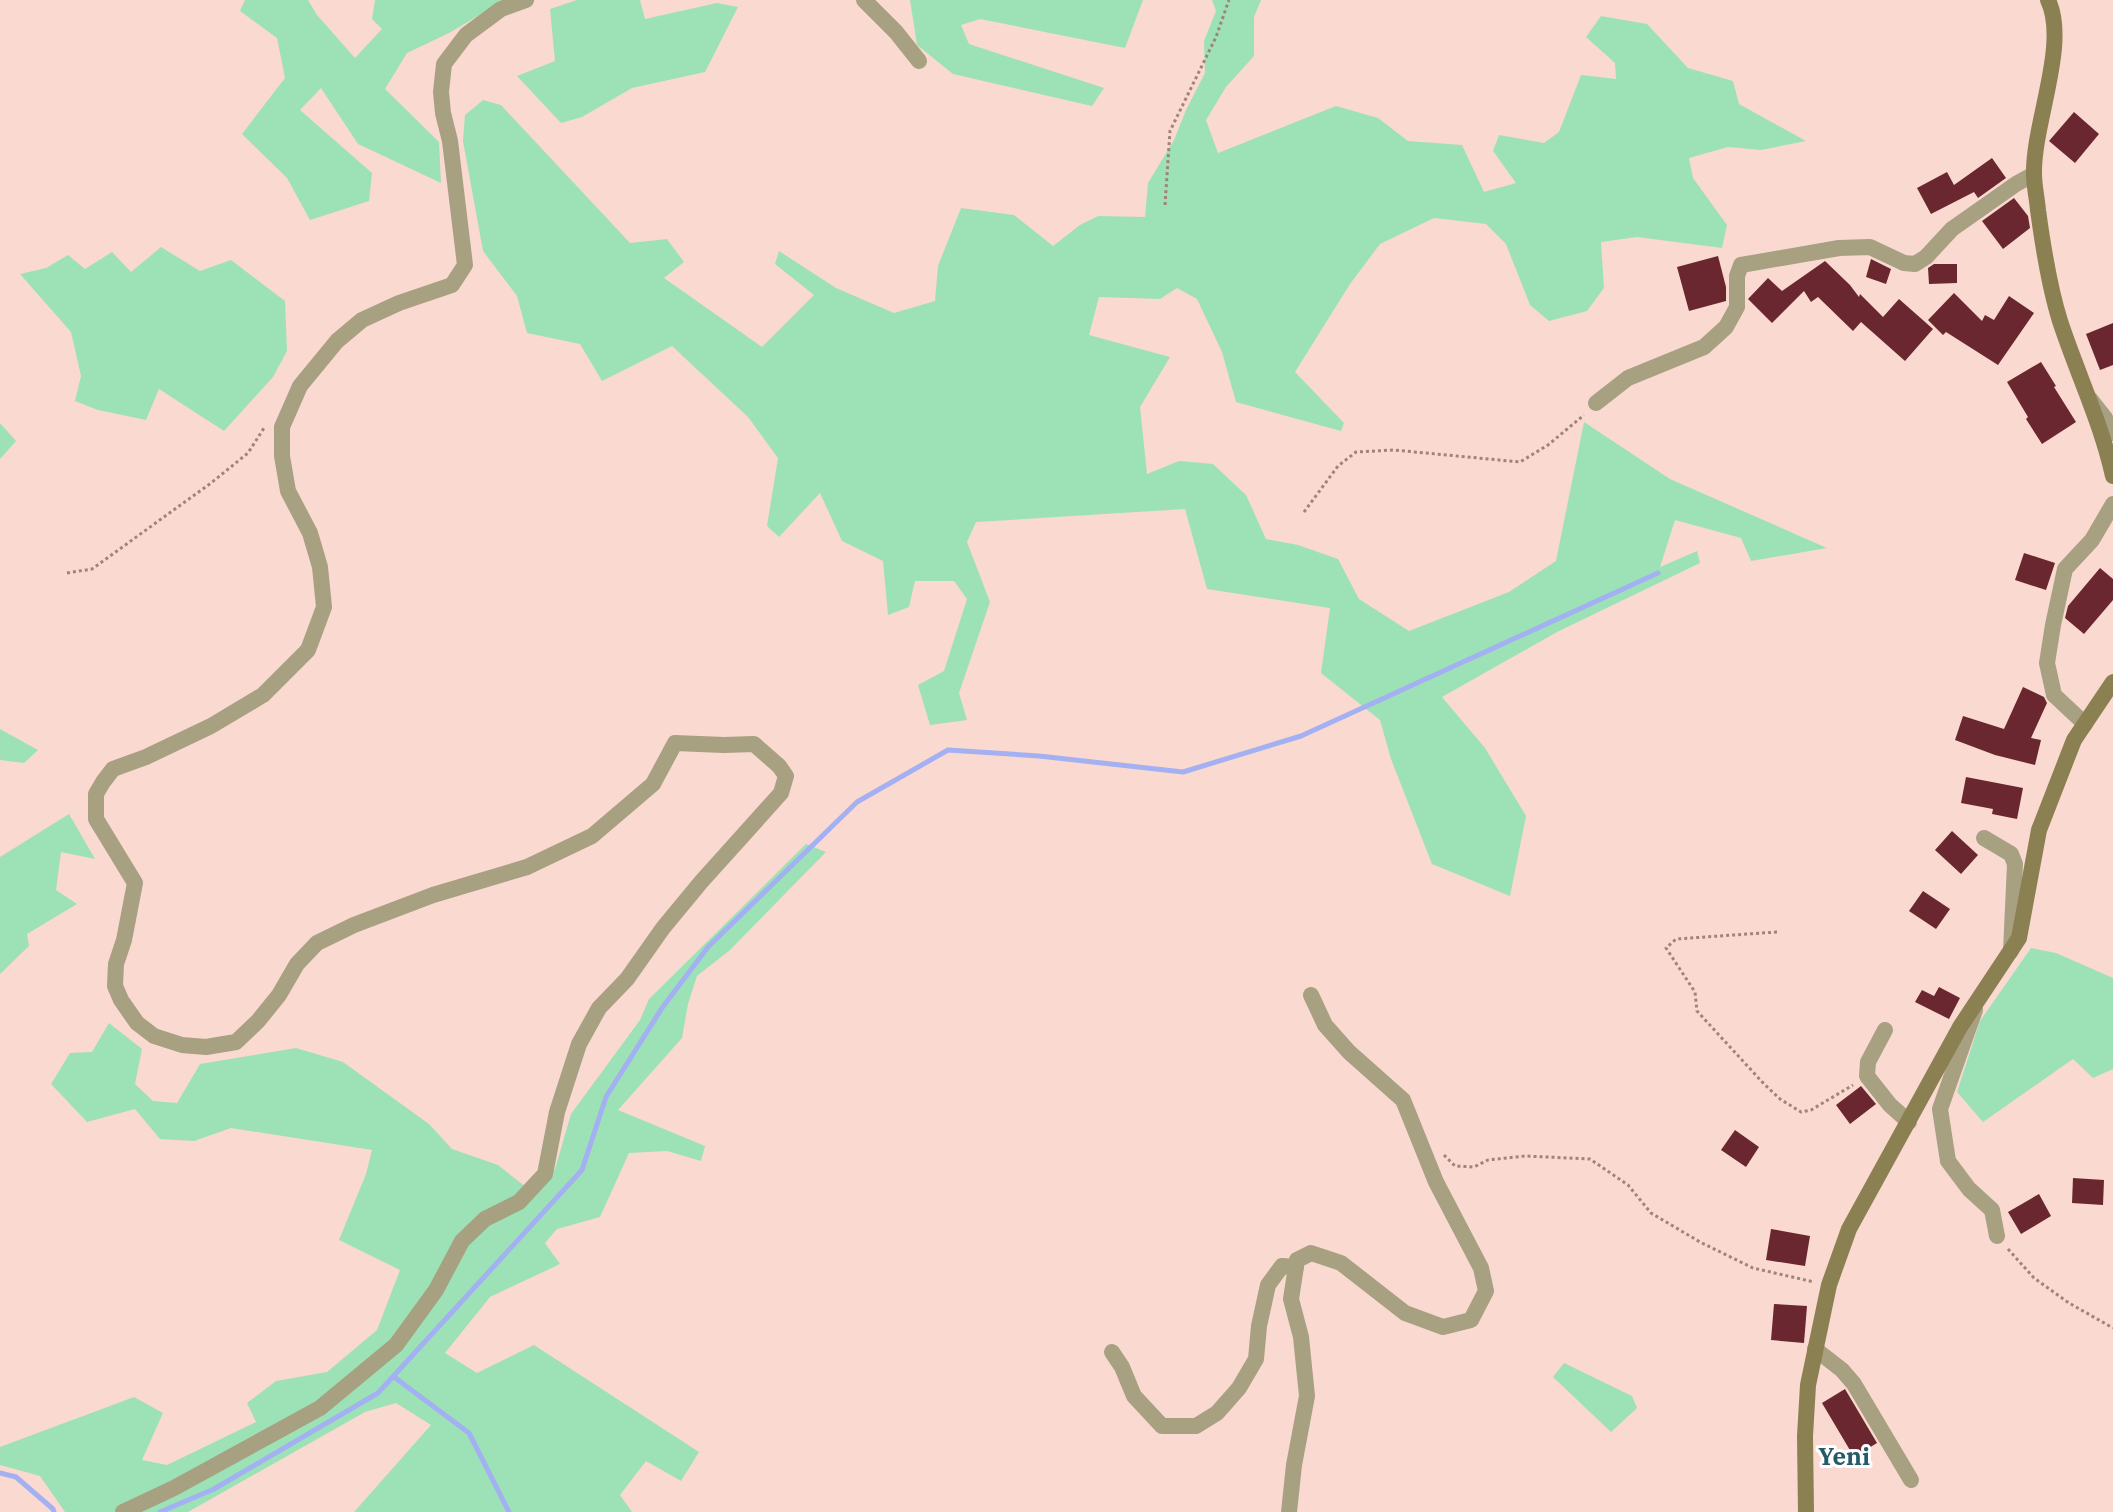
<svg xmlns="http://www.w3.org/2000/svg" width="2113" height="1512" viewBox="0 0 2113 1512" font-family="'IBM Plex Serif',serif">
  <rect width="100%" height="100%" fill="#fad9d0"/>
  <g fill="#9de2b6">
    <path d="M245 0H308L317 15 355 58 382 29 372 19 375 0H505L449 33 407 53 385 89 439 142 441 183 358 144 321 88 300 110 372 173 369 201 310 220 287 178 242 134 285 78 277 38 240 11Z"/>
    <path d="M577 0H640L645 19 717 3 738 7 705 72 632 88 582 117 561 123 517 76 555 61 550 9Z"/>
    <path d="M910 0H1143L1125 48 980 19 961 25 969 44 1104 88 1092 106 953 74 917 45Z"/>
    <path d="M1212 0H1261L1254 17V56L1226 87 1206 120 1218 153 1336 106 1378 118 1408 141 1462 145 1484 192 1516 183 1493 151 1499 135 1544 143 1559 132 1581 75 1616 79 1615 63 1586 37 1601 16 1647 24 1688 68 1733 81 1739 104 1806 141 1761 150 1728 147 1689 158 1693 178 1727 225 1722 248 1637 237 1601 242 1604 288 1587 311 1549 321 1530 305 1506 244 1486 224 1434 218 1380 244 1350 284 1295 372 1344 423 1341 431 1236 402 1222 352 1197 299 1177 288 1160 299 1099 297 1089 335 1170 357 1140 407 1147 474 1179 461 1213 464 1246 495 1266 539 1298 545 1338 559 1359 599 1409 631 1509 592 1556 561 1584 422 1670 479 1827 548 1751 561 1741 538 1675 520 1660 567 1697 551 1700 563 1557 632 1442 697 1485 748 1526 816 1510 896 1432 864 1391 759 1380 720 1321 673 1330 608 1207 589 1185 509 976 522 967 542 990 602 959 693 967 720 930 725 918 685 944 671 967 599 954 581H915L909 607 888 615 883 561 842 541 820 493 779 537 767 526 778 458 748 417 672 346 602 381 580 344 527 333 517 296 483 251 463 141 465 115 483 100 501 105 630 243 667 239 684 262 664 278 762 347 814 295 775 264 779 251 836 288 894 313 935 301 938 266 961 208 1014 215 1053 246 1080 225 1098 216 1145 217 1148 183 1174 140 1186 110 1205 73 1204 41 1216 11Z"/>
    <path d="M161 247 200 271 231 260 285 301 287 351 273 377 224 431 159 389 146 420 98 410 75 401 81 376 71 332 20 274 46 268 68 255 85 269 112 252 131 272Z"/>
    <path d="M0 423 16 441 0 459Z"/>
    <path d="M0 729 38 750 24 763 0 760Z"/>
    <path d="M69 814 95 859 61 852 56 890 77 904 27 934 29 946 0 974V857Z"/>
    <path d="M806 844 826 852 730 950 697 976 688 1004 682 1038 618 1110 705 1146 701 1161 667 1151 629 1153 600 1217 557 1229 545 1243 560 1264 490 1297 445 1353 477 1373 534 1345 699 1452 681 1481 646 1461 620 1495 632 1512H354L431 1425 396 1403 365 1412 188 1512H65L40 1476 0 1465V1447L134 1397 163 1413 142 1460 167 1465 256 1422 247 1403 276 1381 327 1372 377 1330 400 1270 339 1240 366 1174 372 1150 231 1128 194 1141 160 1139 135 1109 87 1122 51 1084 70 1053 92 1052 109 1023 142 1049 135 1084 153 1101 177 1103 200 1064 296 1048 343 1062 429 1124 452 1149 498 1165 536 1195 555 1169 571 1114 640 1020 649 999Z"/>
    <path d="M2031 948 2056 953 2113 978V1069L2093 1078 2073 1059 1983 1122 1957 1092 1980 1021Z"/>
    <path d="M1564 1363 1632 1396 1637 1408 1611 1432 1553 1377Z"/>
  </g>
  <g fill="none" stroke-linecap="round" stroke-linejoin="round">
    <g stroke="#a3b0f2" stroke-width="5">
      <path d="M394 1377 469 1433 509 1512"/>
      <path d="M0 1473 16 1477 53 1509 54 1512"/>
      <path d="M160 1512 214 1489 378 1393 582 1170 606 1097 662 1008 708 947 857 802 948 750 1039 756 1183 772 1301 736 1658 573"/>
    </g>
  </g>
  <g fill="#6a2730">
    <path d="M2074 112 2099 134 2075 163 2049 141Z"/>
    <path d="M1992 158 2006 178 1978 198 1974 192 1931 214 1917 188 1947 172 1954 185Z"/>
    <path d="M2014 198 2028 216 2030 228 2003 249 1982 221Z"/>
    <path d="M1718 256 1726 287V301L1689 311 1677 267Z"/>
    <path d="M1871 259 1891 269 1886 284 1866 277Z"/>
    <path d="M1825 261 1850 285 1859 297 1860 294 1883 317 1899 299 1933 329 1905 361 1861 322 1853 331 1818 297 1811 302 1804 291 1772 323 1748 299 1768 278 1782 291Z"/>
    <path d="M1934 264H1957V283L1929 284 1928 268Z"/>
    <path d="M1954 293 1982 321 1985 315 1994 320 2009 296 2034 313 1998 365 1946 332 1943 335 1928 320Z"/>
    <path d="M2113 323V365L2100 370 2086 334Z"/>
    <path d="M2041 362 2056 386 2054 387 2076 422 2042 444 2026 419 2028 417 2007 382Z"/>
    <path d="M2024 553 2055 563 2046 590 2015 580Z"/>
    <path d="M2100 568 2113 579V600L2084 634 2065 618 2068 606Z"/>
    <path d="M2023 687 2044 697 2047 703 2031 738 2041 740 2035 765 1995 755 1955 740 1963 716 2004 729Z"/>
    <path d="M1966 777 2023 788 2017 819 1992 814 1993 809 1961 803Z"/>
    <path d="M1952 831 1978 855 1961 874 1935 850Z"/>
    <path d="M1923 891 1950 909 1936 929 1909 911Z"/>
    <path d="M1939 987 1960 998 1949 1019 1915 1002 1922 990 1934 996Z"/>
    <path d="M1861 1086 1876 1104 1850 1124 1836 1105Z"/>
    <path d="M1735 1130 1759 1147 1746 1167 1721 1150Z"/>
    <path d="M2073 1178 2104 1180 2103 1205 2072 1203Z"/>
    <path d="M2039 1194 2051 1216 2021 1234 2008 1212Z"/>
    <path d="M1771 1229 1810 1236 1805 1266 1766 1260Z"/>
    <path d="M1774 1304 1807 1306 1804 1343 1771 1340Z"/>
    <path d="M1845 1389 1877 1443 1854 1457 1822 1403Z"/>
  </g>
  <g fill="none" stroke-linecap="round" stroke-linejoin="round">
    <g stroke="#a2837a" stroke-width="3" stroke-dasharray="3 3" stroke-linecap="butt">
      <path d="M1165 205 1170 131 1216 37 1229 0"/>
      <path d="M1304 512 1338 466 1356 452 1394 450 1520 462 1548 445 1584 415"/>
      <path d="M67 573 92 569 211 483 248 453 264 428"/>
      <path d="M1777 932 1676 939 1666 948 1695 992 1697 1011 1764 1084 1780 1099 1801 1112 1811 1110 1853 1085"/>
      <path d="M1444 1155 1455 1166 1474 1167 1488 1160 1525 1156 1590 1159 1628 1185 1651 1213 1700 1242 1753 1268 1814 1282"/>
      <path d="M2008 1249 2034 1278 2069 1303 2113 1328"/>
    </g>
    <g stroke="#a7a081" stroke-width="16">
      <path d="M864 0 896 32 919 61"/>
      <path d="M2090 399 2105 418 2113 433"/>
      <path d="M1596 403 1628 378 1704 347 1726 327 1737 307V276L1741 265 1839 248 1870 247 1904 263 1915 264 1926 257 1952 229 2016 184 2034 174"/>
      <path d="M2085 724 2054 695 2047 663 2053 625 2065 569 2092 540 2113 504"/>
      <path d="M1984 838 2011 854 2015 864 2011 951"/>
      <path d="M1975 1010 1940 1109 1948 1161 1969 1189 1992 1210 1997 1236"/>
      <path d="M1885 1030 1868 1062 1867 1076 1890 1105 1909 1122"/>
      <path d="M1815 1349 1842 1370 1854 1384 1911 1480"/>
      <path d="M1112 1352 1122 1367 1134 1396 1162 1426H1196L1217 1413 1239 1388 1256 1359 1259 1326 1268 1285 1282 1266 1296 1267"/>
      <path d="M123 1512 174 1488 320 1408 396 1345 436 1290 462 1241 485 1219 519 1202 545 1174 557 1112 579 1044 599 1008 627 979 663 928 701 882 781 793 786 776 779 766 754 744 724 745 675 743 653 784 592 836 527 867 433 895 354 925 317 943 297 964 279 995 258 1021 236 1042 206 1047 182 1045 154 1036 137 1023 121 1000 115 986 116 964 124 940 135 883 96 819V794L103 782 113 769 146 757 211 726 263 695 308 650 324 607 320 567 310 533 288 491 282 456V427L300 386 337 341 362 320 399 303 452 285 465 265 450 141 443 113 441 92 444 64 466 35 501 9 526 0"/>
      <path d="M1289 1512 1294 1465 1307 1396 1301 1337 1291 1299 1297 1260 1311 1253 1341 1263 1405 1313 1443 1327 1471 1320 1486 1291 1481 1268 1436 1182 1403 1100 1349 1052 1325 1025 1311 995"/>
    </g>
    <g stroke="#8b8052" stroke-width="16">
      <path d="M2048 0C2069 44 2033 123 2034 174 2034 186 2037 198 2038 210 2043 247 2049 286 2060 321 2077 373 2101 422 2113 476"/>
      <path d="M1806 1512 1805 1436 1808 1385 1829 1285 1849 1229 1960 1027 2019 938 2039 830 2074 740 2113 682"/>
    </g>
  </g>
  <g text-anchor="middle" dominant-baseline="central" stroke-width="6" stroke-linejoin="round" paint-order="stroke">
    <g font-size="24" font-weight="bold" fill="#255b68" stroke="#fff">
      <text x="1844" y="1456">Yeni</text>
    </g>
  </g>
</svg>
